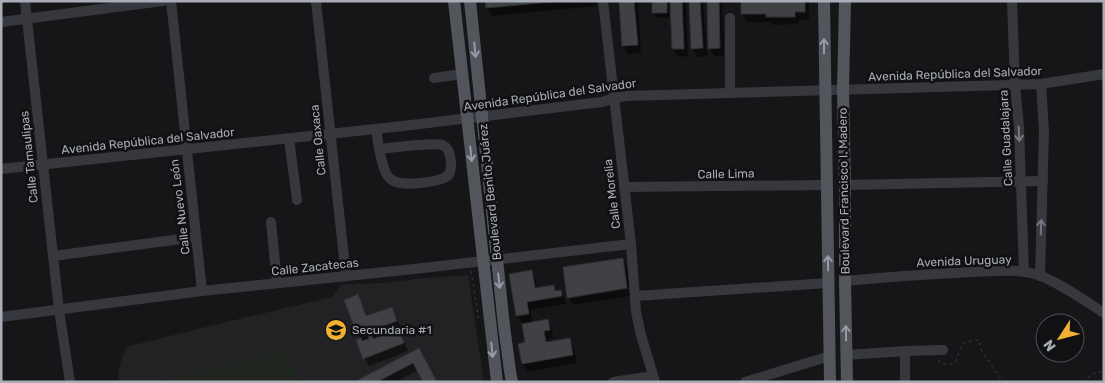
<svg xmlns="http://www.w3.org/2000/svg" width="1105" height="383" viewBox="0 0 1105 383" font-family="Rubik,sans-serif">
  <rect width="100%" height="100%" fill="#161618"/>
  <path fill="#222225" d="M468 275 484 382H119L118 370 126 347 222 323 332 297 342 284 384 283 424 278Z"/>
  <path fill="#1e261f" d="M289 349 297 382H162L161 381Z"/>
  <g fill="#0007">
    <path d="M487 1H596L597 6 492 16 487 8Z"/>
    <path d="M620 1H638L641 53 628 54 623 46Z"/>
    <path d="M652 1H686L688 56 678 57 673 49 672 7H669V18H657L653 12Z"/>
    <path d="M690 1H703L707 56 697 57 693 49Z"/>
    <path d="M708 1H722L724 56H714L710 48Z"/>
    <path d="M743 1H809V20H799V24L772 25 770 22H747L743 14Z"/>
    <path d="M622 259 627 267 630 287 570 296V298L630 289 631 296 573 305 569 297 564 268Z"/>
    <path d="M531 272 536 280 537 289 553 286 557 292 561 291 565 299 566 304 530 310 533 323 547 321 552 329 553 338H548L549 343 569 340 574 348 577 363 528 372 523 364 527 343 523 323H522L517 315Z"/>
    <path d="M358 296 362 304 367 317 391 308 396 316 401 329 398 330 403 339 408 351 369 366 364 358 361 339 345 300Z"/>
    <path d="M418 349V370L396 382H357Z"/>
  </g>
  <g fill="#404145" stroke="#303034">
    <path d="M485 1H562L486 8Z"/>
    <path d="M619 1H634L638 45 622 46Z"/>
    <path d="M651 1H667V13H652V1Z"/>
    <path d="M670 1H682L684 49H672Z"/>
    <path d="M689 1H700L703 48 691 49Z"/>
    <path d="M707 1H719L720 48 708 49Z"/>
    <path d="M741 1H805V12H795V17H766V14H741Z"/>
    <path d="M623 258 627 288 567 298 563 267Z"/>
    <path d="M532 270 535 288 554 285 555 291 561 290 562 296 527 302 529 314 516 316 509 274Z"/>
    <path d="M358 294 366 316 392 307 397 321 370 331 373 339 399 329 404 343 363 359 356 340 361 338 362 341 369 339 366 331 357 334 344 300Z"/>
    <path d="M548 319 550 330 544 331 546 342 570 338 573 355 522 364 518 344 525 342 522 324Z"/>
    <path d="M419 348 437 382H423L413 363 377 382H354Z"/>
  </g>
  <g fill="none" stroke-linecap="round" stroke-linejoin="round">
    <g stroke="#3d3f44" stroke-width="1" stroke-dasharray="2.5 4" stroke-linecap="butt">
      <path d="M471 271 479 322"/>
      <path d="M938 360 944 364H953C959 359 958 346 966 342 970 341 975 341 979 340L980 341V348L998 375 1000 376V382"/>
      <path d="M1083 382C1088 377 1096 370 1104 372"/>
    </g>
    <g stroke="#37383d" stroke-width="10">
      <path d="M25 1 59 310 70 382"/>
      <path d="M171 1 202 291"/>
      <path d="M316 1 346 276"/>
      <path d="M603 1 631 244 636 312 641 335 655 382"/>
      <path d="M1012 1 1015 85 1019 127 1024 272"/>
      <path d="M730 18V93"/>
      <path d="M1 22 163 1"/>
      <path d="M434 78 462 74"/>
      <path d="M376 129 379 149C392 148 432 142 442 145 449 147 450 155 451 161 451 167 451 172 448 176 440 181 430 182 421 183 388 186 386 180 379 149"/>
      <path d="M289 139 297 200"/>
      <path d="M1 169 403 126 602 102 614 98 626 96 1041 84 1104 74"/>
      <path d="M845 185 1043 181"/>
      <path d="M624 187 827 185"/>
      <path d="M271 222 277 283"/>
      <path d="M53 256 196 237"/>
      <path d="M1040 276 1044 131 1041 84"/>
      <path d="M845 281C888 277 930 274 972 272 994 271 1020 268 1041 276 1063 285 1084 300 1104 313"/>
      <path d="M635 296 828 283"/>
      <path d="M1 317 202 291 414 269 631 244"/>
      <path d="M905 351V382"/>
      <path d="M847 355 905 351 943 350"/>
      <path d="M613 382 653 376"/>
      <path d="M745 382 830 356"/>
    </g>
    <g stroke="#53555c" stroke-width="12">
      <path d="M454 1 497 382"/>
      <path d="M470 1 504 326 510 371 512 382"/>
      <path d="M824 1 830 382"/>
      <path d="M845 1 843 90 845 185V281L847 382"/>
    </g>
  </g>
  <defs><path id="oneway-shaft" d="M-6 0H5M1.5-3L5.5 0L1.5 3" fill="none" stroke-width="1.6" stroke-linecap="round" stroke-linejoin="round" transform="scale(1.25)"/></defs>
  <g stroke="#979ba6">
    <use href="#oneway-shaft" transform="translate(824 46) rotate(-90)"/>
    <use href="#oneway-shaft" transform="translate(475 50) rotate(84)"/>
    <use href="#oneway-shaft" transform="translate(471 154) rotate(84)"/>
    <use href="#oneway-shaft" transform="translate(828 263) rotate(-91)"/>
    <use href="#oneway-shaft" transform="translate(499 281) rotate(84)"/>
    <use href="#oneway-shaft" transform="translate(846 333) rotate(-91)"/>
    <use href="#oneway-shaft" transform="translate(492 350) rotate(84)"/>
  </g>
  <g stroke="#757881">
    <use href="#oneway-shaft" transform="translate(1019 134) rotate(87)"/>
    <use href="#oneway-shaft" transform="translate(1041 227) rotate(-88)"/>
  </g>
  <defs>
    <g id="school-disc" transform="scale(1.125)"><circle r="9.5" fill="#f2b134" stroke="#111113"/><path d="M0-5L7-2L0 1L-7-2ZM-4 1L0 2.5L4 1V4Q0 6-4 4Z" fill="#111"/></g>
  </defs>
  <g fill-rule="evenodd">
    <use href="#school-disc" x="336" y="330"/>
  </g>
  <g text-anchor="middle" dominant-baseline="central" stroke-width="5" stroke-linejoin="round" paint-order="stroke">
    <g font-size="12" fill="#a8adb8" stroke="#111113">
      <text transform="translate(955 74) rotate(-2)">Avenida República del Salvador</text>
      <text transform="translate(550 95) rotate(-8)">Avenida República del Salvador</text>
      <text transform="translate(1006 138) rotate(-93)">Calle Guadalajara</text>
      <text transform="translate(318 140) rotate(-96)">Calle Oaxaca</text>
      <text transform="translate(148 141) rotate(-6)">Avenida República del Salvador</text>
      <text transform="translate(29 157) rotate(-96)">Calle Tamaulipas</text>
      <text transform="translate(726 174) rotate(-1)">Calle Lima</text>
      <text transform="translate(844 191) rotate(-91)">Boulevard Francisco I. Madero</text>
      <text transform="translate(490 192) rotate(-96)">Boulevard Benito Juárez</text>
      <text transform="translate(612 194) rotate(-97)">Calle Morelia</text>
      <text transform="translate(180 207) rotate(-97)">Calle Nuevo León</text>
      <text transform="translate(964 261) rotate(-2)">Avenida Uruguay</text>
      <text transform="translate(315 267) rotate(-6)">Calle Zacatecas</text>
    </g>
    <g font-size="12" fill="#a8adb8" stroke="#111113" text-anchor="start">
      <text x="352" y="330">Secundaria #1</text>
    </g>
  </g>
  <rect width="1105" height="383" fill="none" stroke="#a8adb8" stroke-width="5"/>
  <g transform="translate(1060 338) rotate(234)"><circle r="24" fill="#111113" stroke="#4d4f55"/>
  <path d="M0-4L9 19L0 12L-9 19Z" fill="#f2b134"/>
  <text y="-8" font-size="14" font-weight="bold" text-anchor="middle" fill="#a8adb8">N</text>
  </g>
</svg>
